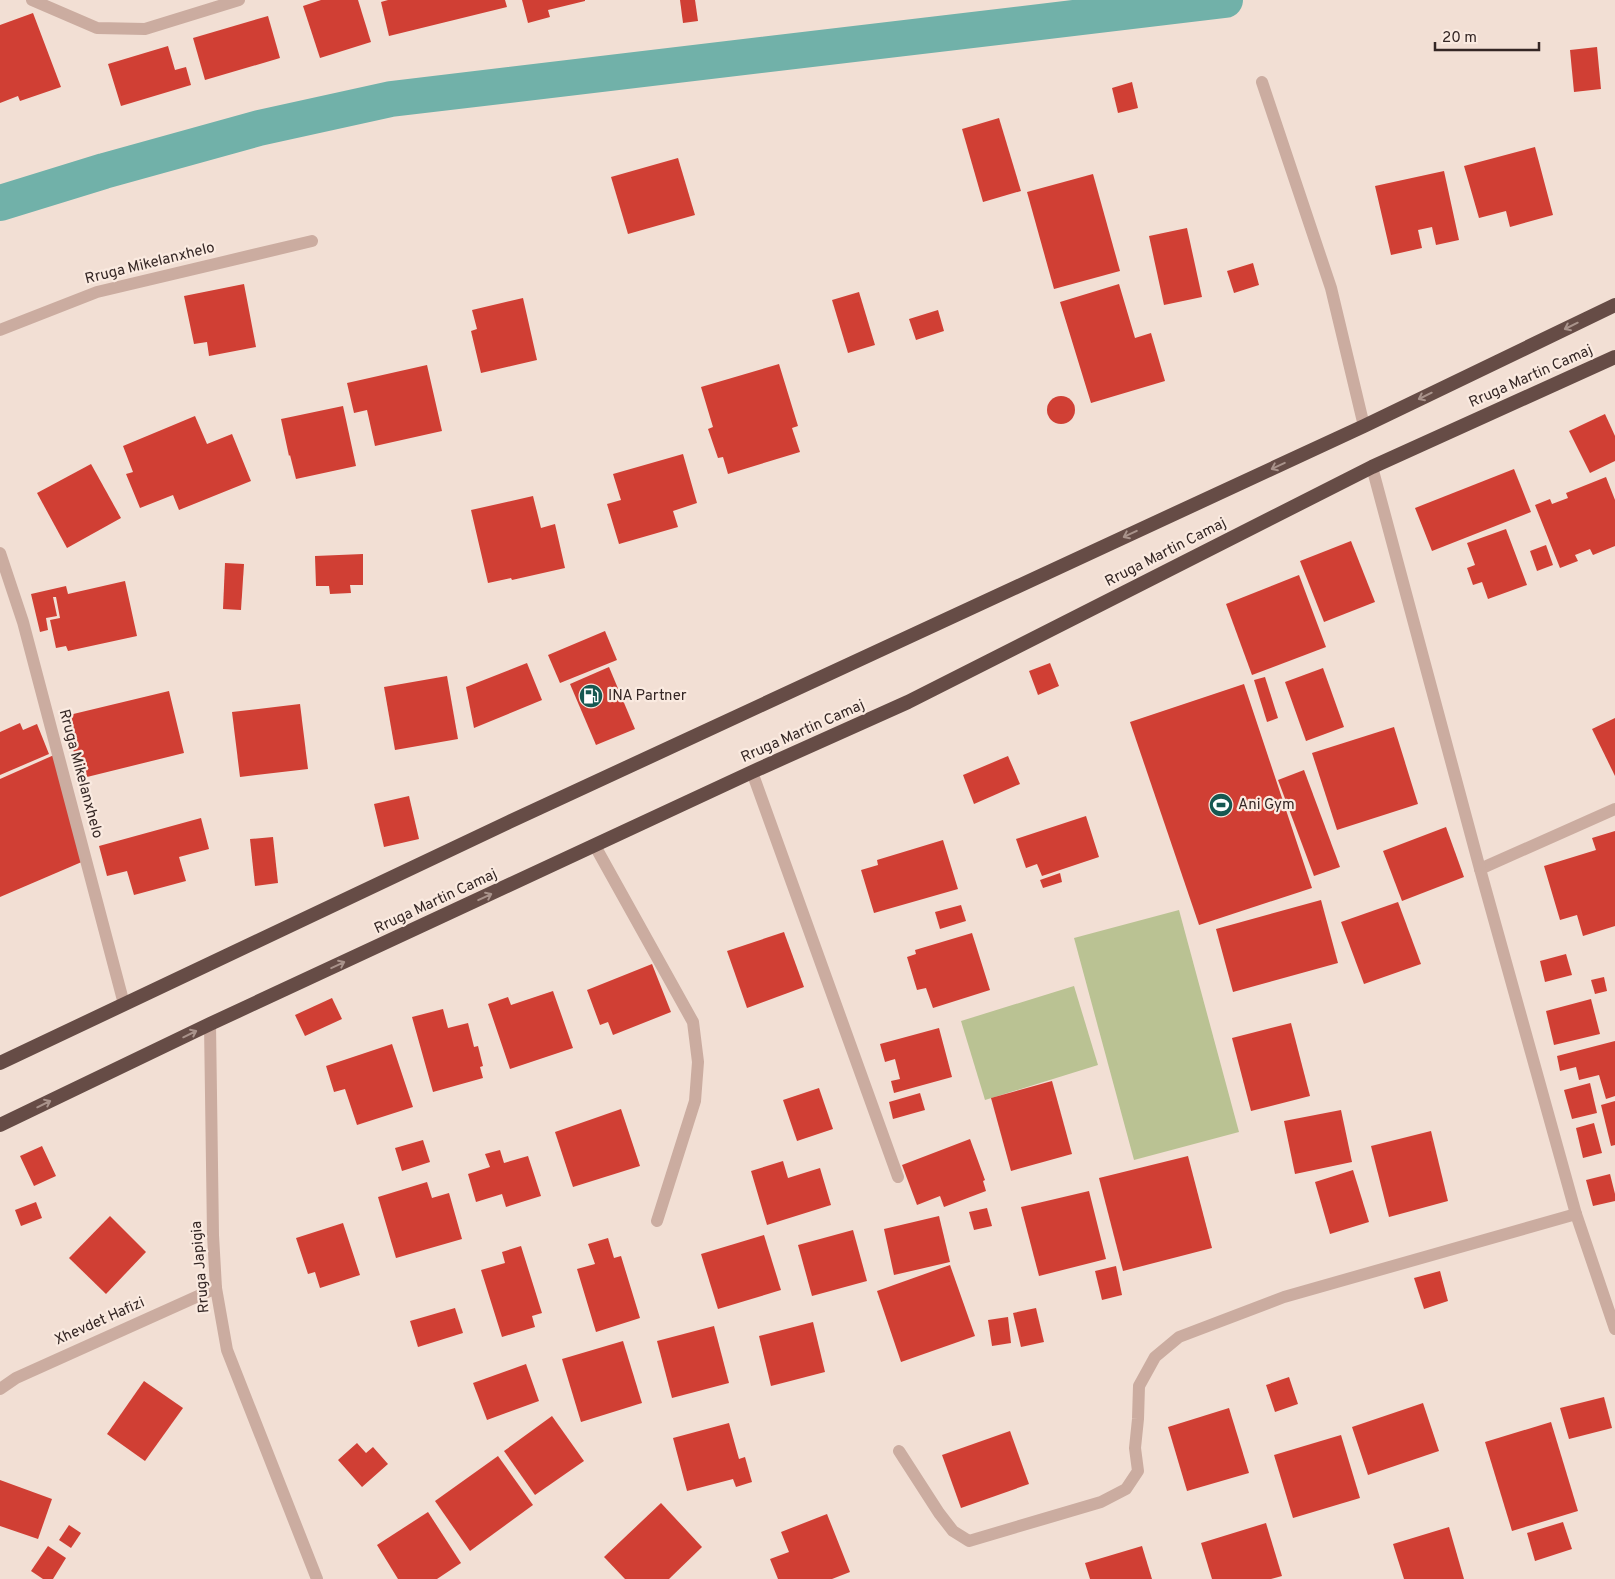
<svg xmlns="http://www.w3.org/2000/svg" width="1615" height="1579" viewBox="0 0 1615 1579" font-family="Overpass,sans-serif">
  <rect width="100%" height="100%" fill="#f2dfd4"/>
  <g fill="#bac293">
    <path d="M1179 910 1239 1132 1134 1160 1074 938Z"/>
    <path d="M1074 986 1098 1065 985 1100 961 1021Z"/>
  </g>
  <g fill="none" stroke-linecap="round" stroke-linejoin="round">
    <path stroke="#71b1a9" stroke-width="36" d="M0 203 104 171 259 128 391 99 1225 0"/>
  </g>
  <g fill="#d03f34">
    <path d="M321 0H358L371 42 320 58 303 6Z"/>
    <path d="M388 0H505L507 7 389 36 381 2Z"/>
    <path d="M522 0H585V1L548 10 550 17 528 23Z"/>
    <path d="M680 0H695L698 21 683 23Z"/>
    <path d="M33 13 61 87 20 101 18 96 0 103V25Z"/>
    <path d="M268 16 280 58 205 80 193 38Z"/>
    <path d="M168 46 175 70 186 67 191 85 121 106 108 64Z"/>
    <path d="M1597 47 1601 89 1574 92 1570 50Z"/>
    <path d="M1132 82 1138 108 1118 113 1112 88Z"/>
    <path d="M999 118 1021 191 983 202 962 129Z"/>
    <path d="M1535 147 1553 215 1510 227 1506 211 1479 218 1464 166Z"/>
    <path d="M678 158 695 215 628 234 611 177Z"/>
    <path d="M1444 171 1459 240 1436 245 1432 227 1418 230 1422 248 1391 255 1375 186Z"/>
    <path d="M1093 174 1120 271 1054 289 1027 192Z"/>
    <path d="M1187 228 1202 297 1164 305 1149 236Z"/>
    <path d="M1253 263 1259 285 1234 293 1227 271Z"/>
    <path d="M244 284 256 347 209 356 207 342 194 344 184 296Z"/>
    <path d="M1119 284 1135 338 1151 333 1165 381 1091 403 1060 302Z"/>
    <path d="M859 292 875 345 848 353 832 300Z"/>
    <path d="M523 298 537 360 481 373 471 331 477 329 472 310Z"/>
    <path d="M938 310 944 331 916 340 909 319Z"/>
    <path d="M779 364 798 426 792 428 800 452 728 474 723 457 718 458 708 429 713 427 701 387Z"/>
    <path d="M427 365 442 431 375 446 367 410 354 413 347 383Z"/>
    <circle cx="1061" cy="410" r="14"/>
    <path d="M343 406 356 466 296 479 290 455 289 456 281 419Z"/>
    <path d="M1605 414 1615 436V461L1590 473 1569 431Z"/>
    <path d="M195 416 207 444 232 434 251 481 179 510 173 495 140 508 126 474 133 472 123 446Z"/>
    <path d="M683 454 697 503 673 511 678 527 619 544 607 504 621 500 613 474Z"/>
    <path d="M91 464 121 518 67 548 37 493Z"/>
    <path d="M1514 469 1531 512 1432 551 1415 508Z"/>
    <path d="M1606 477 1615 500V546L1593 555 1590 549 1575 555 1578 561 1560 568 1535 505 1550 499 1552 504 1568 498 1566 493Z"/>
    <path d="M533 496 541 528 555 524 565 568 512 580 511 578 488 583 471 510Z"/>
    <path d="M1506 529 1527 585 1488 599 1482 582 1473 585 1467 568 1475 565 1467 543Z"/>
    <path d="M1351 541 1375 602 1324 622 1300 561Z"/>
    <path d="M1546 545 1553 565 1537 571 1530 551Z"/>
    <path d="M363 554V585H350L351 593 330 594 329 586H316L315 556Z"/>
    <path d="M225 563 244 564 241 610 223 609Z"/>
    <path d="M1299 575 1326 647 1252 675 1226 604Z"/>
    <path d="M125 581 137 636 68 651 66 646 56 648 50 620 60 618 56 597H53L57 616 46 618 48 630 40 632 31 594 66 586 68 594Z"/>
    <path d="M605 631 617 660 560 683 548 655Z"/>
    <path d="M527 663 542 700 474 728 466 687Z"/>
    <path d="M1050 663 1059 686 1038 695 1029 671Z"/>
    <path d="M609 667 635 729 596 745 570 684Z"/>
    <path d="M1323 668 1344 727 1306 741 1285 682Z"/>
    <path d="M447 676 458 739 395 750 384 687Z"/>
    <path d="M1265 677 1278 718 1267 722 1254 680Z"/>
    <path d="M1244 684 1312 888 1199 925 1130 722Z"/>
    <path d="M169 691 184 753 87 777 85 768 78 769 65 716Z"/>
    <path d="M300 704 308 769 240 777 232 712Z"/>
    <path d="M1615 718V776L1592 729Z"/>
    <path d="M20 723 23 730 37 724 49 754 0 775V732Z"/>
    <path d="M1394 727 1418 804 1337 830 1312 753Z"/>
    <path d="M54 755 84 861 0 897V779Z"/>
    <path d="M1008 756 1020 784 974 804 963 775Z"/>
    <path d="M1304 770 1340 867 1314 876 1278 780Z"/>
    <path d="M409 796 419 839 384 847 374 804Z"/>
    <path d="M1086 816 1099 857 1042 876 1037 864 1026 868 1016 839Z"/>
    <path d="M201 818 209 849 179 857 186 881 134 895 127 871 107 876 99 846Z"/>
    <path d="M1446 827 1464 877 1402 901 1383 851Z"/>
    <path d="M1615 831V926L1583 936 1577 915 1560 920 1544 866 1596 850 1592 838Z"/>
    <path d="M273 837 278 883 255 886 250 839Z"/>
    <path d="M943 840 958 889 874 913 861 870 878 865 877 860Z"/>
    <path d="M1060 873 1062 882 1043 888 1040 880Z"/>
    <path d="M1321 900 1338 963 1233 992 1216 929Z"/>
    <path d="M1398 902 1421 964 1364 984 1341 922Z"/>
    <path d="M961 905 966 921 940 929 935 912Z"/>
    <path d="M784 932 804 987 747 1008 727 951Z"/>
    <path d="M972 933 990 990 933 1008 926 988 917 990 907 957 916 954 915 950Z"/>
    <path d="M1566 954 1572 975 1545 982 1540 961Z"/>
    <path d="M652 964 671 1012 613 1035 608 1022 600 1025 587 990Z"/>
    <path d="M1604 977 1607 991 1595 994 1591 980Z"/>
    <path d="M553 991 573 1048 510 1069 488 1004 508 997 511 1005Z"/>
    <path d="M332 998 342 1019 305 1036 295 1015Z"/>
    <path d="M1591 999 1600 1034 1554 1045 1546 1011Z"/>
    <path d="M443 1009 448 1028 468 1023 474 1047 478 1046 483 1066 480 1067 483 1078 433 1092 412 1017Z"/>
    <path d="M1291 1023 1310 1096 1251 1111 1232 1038Z"/>
    <path d="M939 1028 952 1077 894 1093 891 1081 900 1079 895 1059 885 1062 880 1044Z"/>
    <path d="M1615 1041V1096L1606 1099 1599 1075 1579 1080 1576 1067 1560 1071 1557 1056Z"/>
    <path d="M392 1044 413 1107 357 1125 345 1089 334 1092 326 1066Z"/>
    <path d="M1052 1081 1072 1154 1011 1171 991 1098Z"/>
    <path d="M1590 1083 1597 1113 1572 1119 1564 1090Z"/>
    <path d="M819 1088 833 1129 797 1141 783 1100Z"/>
    <path d="M920 1093 925 1110 893 1119 889 1102Z"/>
    <path d="M1615 1101V1145L1611 1146 1601 1105Z"/>
    <path d="M621 1109 640 1166 573 1187 555 1132Z"/>
    <path d="M1341 1110 1352 1162 1295 1174 1284 1121Z"/>
    <path d="M1594 1123 1602 1153 1583 1158 1576 1128Z"/>
    <path d="M1431 1131 1448 1201 1389 1217 1371 1146Z"/>
    <path d="M970 1139 985 1180 983 1181 986 1191 944 1207 940 1196 917 1205 902 1165Z"/>
    <path d="M423 1140 430 1162 402 1171 395 1148Z"/>
    <path d="M42 1146 56 1176 34 1186 20 1156Z"/>
    <path d="M500 1150 504 1163 528 1156 541 1196 506 1207 502 1194 476 1202 468 1174 490 1167 485 1154Z"/>
    <path d="M1188 1156 1212 1248 1123 1271 1099 1178Z"/>
    <path d="M783 1161 788 1178 820 1168 831 1205 767 1225 751 1171Z"/>
    <path d="M1353 1170 1369 1222 1330 1234 1315 1182Z"/>
    <path d="M1610 1174 1615 1194V1201L1593 1206 1586 1180Z"/>
    <path d="M427 1182 432 1198 449 1193 462 1239 396 1258 378 1197Z"/>
    <path d="M1089 1191 1106 1259 1039 1276 1021 1207Z"/>
    <path d="M36 1202 42 1218 21 1226 15 1210Z"/>
    <path d="M987 1208 992 1226 974 1230 969 1212Z"/>
    <path d="M110 1216 146 1252 106 1294 69 1258Z"/>
    <path d="M939 1216 950 1262 894 1275 884 1229Z"/>
    <path d="M343 1223 360 1275 320 1288 315 1272 308 1274 296 1238Z"/>
    <path d="M853 1230 867 1281 812 1296 798 1245Z"/>
    <path d="M764 1235 781 1290 718 1309 701 1254Z"/>
    <path d="M608 1238 614 1258 621 1256 640 1318 596 1332 577 1269 595 1264 588 1244Z"/>
    <path d="M521 1246 542 1313 532 1316 535 1327 502 1337 481 1270 505 1263 502 1252Z"/>
    <path d="M950 1265 975 1336 901 1362 877 1291Z"/>
    <path d="M1116 1266 1122 1295 1102 1300 1095 1271Z"/>
    <path d="M1440 1271 1448 1301 1424 1309 1414 1278Z"/>
    <path d="M455 1308 463 1333 418 1347 410 1321Z"/>
    <path d="M1036 1308 1044 1342 1021 1347 1013 1313Z"/>
    <path d="M1008 1317 1011 1343 992 1346 988 1320Z"/>
    <path d="M813 1322 825 1372 771 1386 759 1336Z"/>
    <path d="M714 1326 729 1383 672 1398 657 1341Z"/>
    <path d="M623 1341 642 1403 581 1422 562 1359Z"/>
    <path d="M526 1364 539 1401 487 1420 473 1383Z"/>
    <path d="M1289 1377 1298 1404 1275 1412 1266 1385Z"/>
    <path d="M144 1381 183 1408 145 1461 107 1434Z"/>
    <path d="M1604 1397 1612 1428 1569 1439 1560 1408Z"/>
    <path d="M1423 1403 1439 1451 1368 1475 1352 1427Z"/>
    <path d="M1229 1408 1249 1473 1187 1491 1168 1427Z"/>
    <path d="M552 1416 584 1461 535 1495 504 1451Z"/>
    <path d="M1551 1422 1578 1511 1512 1531 1485 1442Z"/>
    <path d="M729 1423 739 1459 745 1457 752 1482 736 1487 733 1479 687 1491 673 1438Z"/>
    <path d="M1010 1431 1029 1484 961 1508 942 1455Z"/>
    <path d="M1341 1435 1360 1498 1293 1518 1274 1455Z"/>
    <path d="M357 1443 366 1453 373 1447 388 1464 362 1487 338 1460Z"/>
    <path d="M498 1456 533 1505 470 1551 435 1501Z"/>
    <path d="M0 1480 52 1499 38 1539 0 1526Z"/>
    <path d="M661 1503 702 1547 669 1579H625L604 1557Z"/>
    <path d="M428 1512 461 1563 437 1579H398L377 1545Z"/>
    <path d="M827 1514 850 1572 832 1579H778L770 1559 789 1552 781 1532Z"/>
    <path d="M1563 1522 1572 1549 1535 1561 1527 1533Z"/>
    <path d="M1266 1523 1282 1576 1271 1579H1212L1201 1543Z"/>
    <path d="M69 1525 81 1533 71 1548 59 1540Z"/>
    <path d="M1449 1527 1464 1579H1404L1393 1544Z"/>
    <path d="M48 1546 66 1558 53 1579H43L31 1571Z"/>
    <path d="M1142 1546 1152 1579H1090L1085 1563Z"/>
  </g>
  <g fill="none" stroke-linecap="round" stroke-linejoin="round">
    <g stroke="#cbaca0" stroke-width="12">
      <path d="M1262 82 1331 288 1364 426"/>
      <path d="M1480 869 1615 809"/>
    </g>
    <g stroke="#cbaca0" stroke-width="12">
      <path d="M32 0 97 28 145 29 239 0"/>
      <path d="M0 330 97 292 312 241"/>
      <path d="M1372 467 1480 869 1576 1214 1615 1329"/>
      <path d="M0 553 23 622 124 1004"/>
      <path d="M752 772 898 1177"/>
      <path d="M595 846 693 1022 698 1062 695 1101 657 1221"/>
      <path d="M210 1024 213 1235 216 1288 227 1350 317 1579"/>
      <path d="M0 1389 16 1378 216 1288"/>
      <path d="M899 1451 939 1513 953 1531 969 1541 1101 1502 1126 1489 1138 1471 1135 1448 1138 1419 1139 1386 1155 1357 1179 1337 1284 1297 1576 1214"/>
    </g>
    <g stroke="#664c46" stroke-width="14">
      <path d="M0 1063 509 822 1364 426 1615 305"/>
      <path d="M0 1125 210 1024 752 772 908 702 1372 467 1615 357"/>
    </g>
  </g>
  <defs><path id="oneway-shaft" d="M-6 0H5M1.5-3L5.5 0L1.5 3" fill="none" stroke-width="1.6" stroke-linecap="round" stroke-linejoin="round" transform="scale(1.25)"/></defs>
  <g stroke="#a9938b">
    <use href="#oneway-shaft" transform="translate(1571 326) rotate(154)"/>
    <use href="#oneway-shaft" transform="translate(1425 396) rotate(154)"/>
    <use href="#oneway-shaft" transform="translate(1278 466) rotate(155)"/>
    <use href="#oneway-shaft" transform="translate(1130 534) rotate(155)"/>
    <use href="#oneway-shaft" transform="translate(485 897) rotate(-25)"/>
    <use href="#oneway-shaft" transform="translate(338 965) rotate(-25)"/>
    <use href="#oneway-shaft" transform="translate(190 1034) rotate(-26)"/>
    <use href="#oneway-shaft" transform="translate(44 1104) rotate(-26)"/>
  </g>
  <defs>
    <g id="fuel-disc" transform="scale(1.25)"><circle r="9.5" fill="#165851" stroke="#faeae0"/><path d="M-5.5-6h7V0h2V4h1.3V-2.5L3-4.5l.8-.8L6-3V5H2.5V1h-1V6h-7ZM-4.2-4.7v3.2H.2V-4.7Z" fill="#fff"/></g>
    <g id="stadium-disc" transform="scale(1.25)"><circle r="9.5" fill="#165851" stroke="#faeae0"/><path d="M0-5a6.5 5 0 1 0 0 10a6.5 5 0 1 0 0-10ZM-3.5-1.8h7v3.6h-7Z" fill="#fff"/></g>
  </defs>
  <g fill-rule="evenodd">
    <use href="#fuel-disc" x="591" y="696"/>
    <use href="#stadium-disc" x="1221" y="805"/>
  </g>
  <g text-anchor="middle" dominant-baseline="central" stroke-width="4.5" stroke-linejoin="round" paint-order="stroke">
    <g font-size="15" fill="#342624" stroke="#faeae0">
      <text transform="translate(150 264) rotate(-14)">Rruga Mikelanxhelo</text>
      <text transform="translate(1531 377) rotate(-24)">Rruga Martin Camaj</text>
      <text transform="translate(1166 553) rotate(-27)">Rruga Martin Camaj</text>
      <text transform="translate(803 732) rotate(-24)">Rruga Martin Camaj</text>
      <text transform="translate(80 774) rotate(75)">Rruga Mikelanxhelo</text>
      <text transform="translate(436 902) rotate(-25)">Rruga Martin Camaj</text>
      <text transform="translate(201 1267) rotate(-95)">Rruga Japigia</text>
      <text transform="translate(100 1322) rotate(-24)">Xhevdet Hafizi</text>
    </g>
    <g font-size="15" fill="#342624" stroke="#faeae0" text-anchor="start">
      <text x="608" y="696">INA Partner</text>
      <text x="1238" y="805">Ani Gym</text>
    </g>
  </g>
  <path d="M1435 42v8h104v-8" fill="none" stroke="#342624" stroke-width="2.5"/>
  <text x="1442" y="42" font-size="15" fill="#342624" stroke="#faeae0" stroke-width="4" paint-order="stroke">20 m</text>
</svg>
